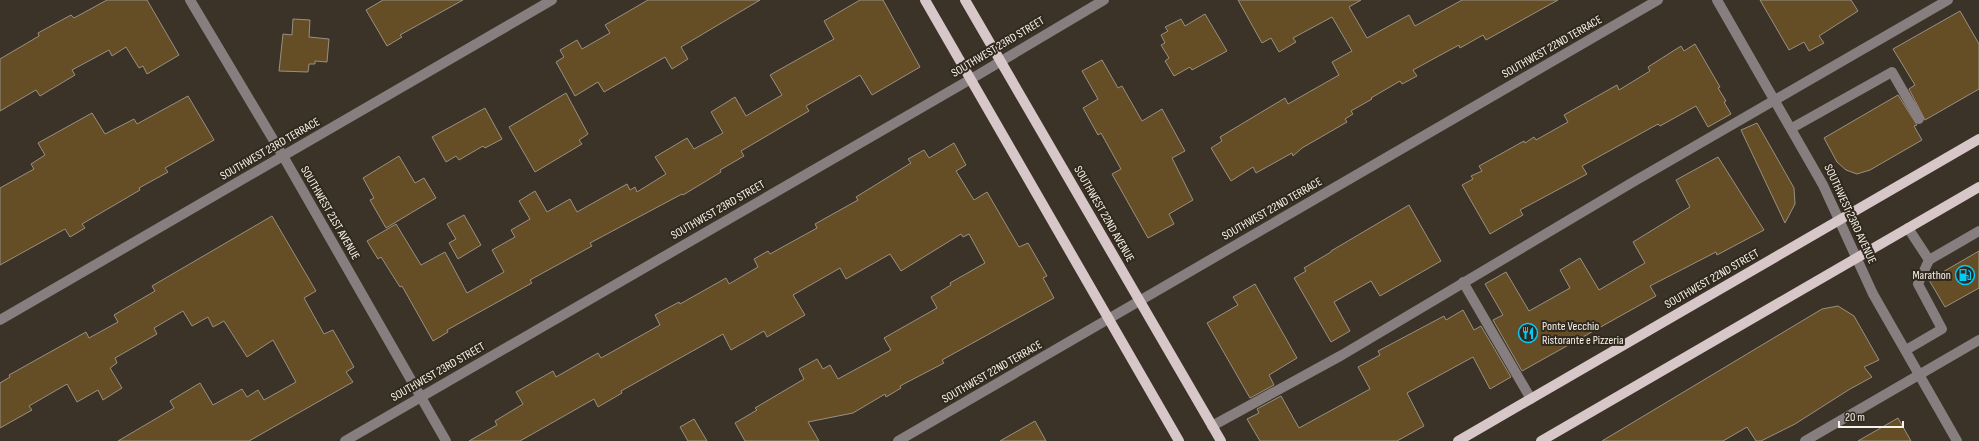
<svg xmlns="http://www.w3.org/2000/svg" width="1979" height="441" viewBox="0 0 1979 441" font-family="'Sofia Sans Condensed',sans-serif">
  <rect width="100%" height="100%" fill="#3b3327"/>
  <g fill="#654e26" stroke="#999082">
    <path d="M107 0H147L179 55 147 74 143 66 139 68 126 47 112 56 109 50 72 70 75 75 40 96 36 90 0 111V59L39 36 38 33 71 15 74 18Z"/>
    <path d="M383 0H463L400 35 402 37 387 46 366 10Z"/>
    <path d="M648 0H760L681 47 688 59 672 69 665 57 604 92 598 82 575 96 556 62 564 57 560 50 577 40 582 49 610 33 605 25Z"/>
    <path d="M860 0H883L920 67 872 95 860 75 806 106 809 111 741 151 744 156 720 170 721 172 683 195 682 194 590 243 592 246 530 280 532 283 447 330 448 332 433 341 402 286 400 287 381 257 378 259 367 241 396 224 421 265 445 252 467 293 504 272 492 250 515 237 511 230 530 219 519 201 535 191 547 212 570 199 577 212 627 184 630 190 635 187 637 192 666 174 655 157 687 138 694 149 723 133 711 112 735 97 746 116 782 95 770 75 834 39 824 21Z"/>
    <path d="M1238 0H1361L1349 7 1367 38 1409 15 1415 26 1462 0H1558L1486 40 1483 35 1460 48 1459 45 1413 70 1417 76 1402 84 1400 81 1371 98 1372 99 1351 111 1353 114 1345 119 1347 122 1302 148 1293 156 1292 153 1256 173 1253 167 1231 181 1211 148 1222 141 1220 137 1285 98 1288 104 1339 75 1332 62 1352 51 1332 17 1293 38 1296 42 1279 52 1271 38 1262 43Z"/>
    <path d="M1760 0H1851L1858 11 1819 36 1824 43 1809 51 1804 42 1789 50Z"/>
    <path d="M1960 11 1979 44V89L1925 120 1909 89 1915 85 1893 49Z"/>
    <path d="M1205 14 1227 51 1192 70 1190 67 1174 76 1165 61 1169 58 1161 45 1165 43 1161 35 1168 31 1165 27 1181 19 1185 26Z"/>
    <path d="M293 19 310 20 309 37 329 39 327 62 315 61V64H309L308 72 279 71 283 34 292 35Z"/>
    <path d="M1695 44 1720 87 1718 88 1726 101 1724 102 1731 114 1708 127 1696 106 1660 126 1658 124 1582 166 1587 174 1520 210 1523 215 1490 234 1462 185 1473 179 1471 176 1482 171 1479 166 1524 141 1525 143 1534 137 1536 140 1568 122 1564 115 1617 85 1619 90 1650 71 1648 67 1681 46 1684 51Z"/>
    <path d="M1102 60 1118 88 1122 86 1142 121 1162 109 1185 151 1172 158 1193 200 1169 214 1174 224 1148 238 1112 174 1121 169 1101 133 1098 135 1083 108 1098 99 1082 71Z"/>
    <path d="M566 93 588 134 579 140 582 144 535 172 509 127Z"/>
    <path d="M1898 95 1917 125 1914 126 1922 140 1870 170 1857 174 1846 170 1837 162 1824 138Z"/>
    <path d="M188 96 214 140 165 168 168 172 139 188 140 190 82 224 85 228 70 237 65 229 0 265V188L34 169 31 164 45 155 38 143 92 113 105 134 134 119 137 124Z"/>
    <path d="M485 108 502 139 485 148 483 146 459 160 456 156 446 162 432 137Z"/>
    <path d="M1757 123 1794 188 1795 204 1785 223 1741 130Z"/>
    <path d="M954 143 966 165 956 171 974 200 987 192 1019 247 1028 243 1047 276 1043 278 1054 298 942 360 944 363 900 386 901 388 886 397 885 394 853 413 808 422 819 441H745L735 423 757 410 755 408 804 379 799 369 817 359 823 369 830 365 838 379 891 350 884 338 937 308 931 297 951 285 950 283 985 263 969 234 963 237 961 234 901 271 890 254 846 279 840 268 793 295 805 315 767 337 764 331 731 350 723 334 621 391 622 393 598 407 594 399 520 441H469L497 425 495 421 523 404 516 392 553 371 556 377 598 353 601 358 660 325 655 315 679 302 680 304 726 278 729 284 758 267 754 259 768 251 770 254 817 228 815 224 858 200 856 197 911 163 908 159 924 150 929 158Z"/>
    <path d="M399 156 415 183 424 178 436 198 386 228 370 200 374 198 363 178Z"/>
    <path d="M1718 157 1764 230 1717 255 1716 252 1650 286 1656 296 1522 371 1493 320 1503 315 1485 284 1506 272 1529 311 1570 288 1560 270 1580 258 1599 290 1645 263 1633 242 1690 207 1676 180Z"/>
    <path d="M1409 205 1441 261 1380 296 1371 281 1334 302 1350 331 1331 342 1294 278 1306 271 1304 268 1331 252V251Z"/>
    <path d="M464 215 481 245 458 259 449 243 456 239 447 224Z"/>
    <path d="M272 216 316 291 304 298 324 334 333 330 354 367 346 372 353 382 249 441H118L174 408 170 401 200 383 213 405 242 389 247 397 258 390 264 400 296 382 273 340 247 357 224 321 213 327 208 317 192 326 183 311 154 328 157 334 115 358 117 363 110 368 122 388 103 400 98 390 77 402 67 384 29 406 32 410 0 428V383L10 377 9 375 86 332 89 338 118 322 114 315 155 291 152 286Z"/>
    <path d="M1979 251V288L1945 307 1929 280Z"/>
    <path d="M1255 284 1297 358 1269 375 1274 385 1250 398 1207 323 1238 305 1233 297Z"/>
    <path d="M1838 306 1854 316 1879 360 1864 367 1872 377 1850 389 1795 424 1761 441H1756L1747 427 1723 441H1602L1822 309Z"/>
    <path d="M1463 310 1474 330 1481 326 1511 377 1490 389 1473 357 1407 393 1424 426 1397 441H1260L1247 419 1259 413 1257 409 1281 396 1299 428 1370 389 1358 367 1380 355 1378 351 1444 316 1446 320Z"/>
    <path d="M1898 418 1911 441H1858Z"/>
    <path d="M694 419 707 441H688L680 427Z"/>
    <path d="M1035 421 1046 441H1000Z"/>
  </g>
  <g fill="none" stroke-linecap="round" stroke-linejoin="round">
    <g stroke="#867e7f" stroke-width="10">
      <path d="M190 0 283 156 446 441"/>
      <path d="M1717 0 1823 185 1873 294 1957 441"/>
      <path d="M1792 128 1892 72 1919 119"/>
      <path d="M1908 228 1929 260 1979 231"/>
      <path d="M1463 282 1531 399"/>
      <path d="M0 320 552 0"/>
      <path d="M1906 350 1942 329 1918 284 1929 260"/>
      <path d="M1212 426 1342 355 1633 182 1948 0"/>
      <path d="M345 441 971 79 1104 0"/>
      <path d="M898 441 1658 0"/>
      <path d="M1805 441 1979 340"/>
    </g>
    <g stroke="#d8c7c9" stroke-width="10">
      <path d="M925 0 1179 441"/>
      <path d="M965 0 1221 441"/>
      <path d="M1458 441 1979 139"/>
      <path d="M1541 441 1979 187"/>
    </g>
  </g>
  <defs>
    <g id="fuel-ring" transform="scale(1)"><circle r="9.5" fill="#31291e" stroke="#02cbf9" stroke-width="1.5"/><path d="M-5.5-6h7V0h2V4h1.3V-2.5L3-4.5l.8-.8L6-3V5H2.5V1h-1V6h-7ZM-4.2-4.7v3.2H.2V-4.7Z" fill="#02cbf9"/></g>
    <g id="restaurant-ring" transform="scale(1)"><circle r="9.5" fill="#31291e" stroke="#02cbf9" stroke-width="1.5"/><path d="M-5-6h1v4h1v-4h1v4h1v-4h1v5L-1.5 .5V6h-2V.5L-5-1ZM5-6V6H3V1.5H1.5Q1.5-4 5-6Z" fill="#02cbf9"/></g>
  </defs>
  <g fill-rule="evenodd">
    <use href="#fuel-ring" x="1965" y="275"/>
    <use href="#restaurant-ring" x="1528" y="333"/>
  </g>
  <g text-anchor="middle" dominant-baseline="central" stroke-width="4" stroke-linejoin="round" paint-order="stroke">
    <g font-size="12" fill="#f7f2ea" stroke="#31291e">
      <text transform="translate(998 47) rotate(-31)">SOUTHWEST 23RD STREET</text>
      <text transform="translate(1552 47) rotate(-30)">SOUTHWEST 22ND TERRACE</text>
      <text transform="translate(270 149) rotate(-30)">SOUTHWEST 23RD TERRACE</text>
      <text transform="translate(1272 209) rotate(-30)">SOUTHWEST 22ND TERRACE</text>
      <text transform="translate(718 210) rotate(-30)">SOUTHWEST 23RD STREET</text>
      <text transform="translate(330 213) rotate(60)">SOUTHWEST 21ST AVENUE</text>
      <text transform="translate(1104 214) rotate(60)">SOUTHWEST 22ND AVENUE</text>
      <text transform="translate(1850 214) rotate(65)">SOUTHWEST 23RD AVENUE</text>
      <text transform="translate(1712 279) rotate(-30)">SOUTHWEST 22ND STREET</text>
      <text transform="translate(438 372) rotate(-30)">SOUTHWEST 23RD STREET</text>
      <text transform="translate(992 372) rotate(-30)">SOUTHWEST 22ND TERRACE</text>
    </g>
    <g font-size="12" fill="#f7f2ea" stroke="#31291e" text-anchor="end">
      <text x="1951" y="275">Marathon</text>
      <text x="1542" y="326" text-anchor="start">Ponte Vecchio<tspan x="1542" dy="14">Ristorante e Pizzeria</tspan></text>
    </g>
  </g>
  <path d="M1839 421v6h64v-6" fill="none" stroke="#f7f2ea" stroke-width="2"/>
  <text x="1845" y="421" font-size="12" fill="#f7f2ea" stroke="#31291e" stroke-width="3" paint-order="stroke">20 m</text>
</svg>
